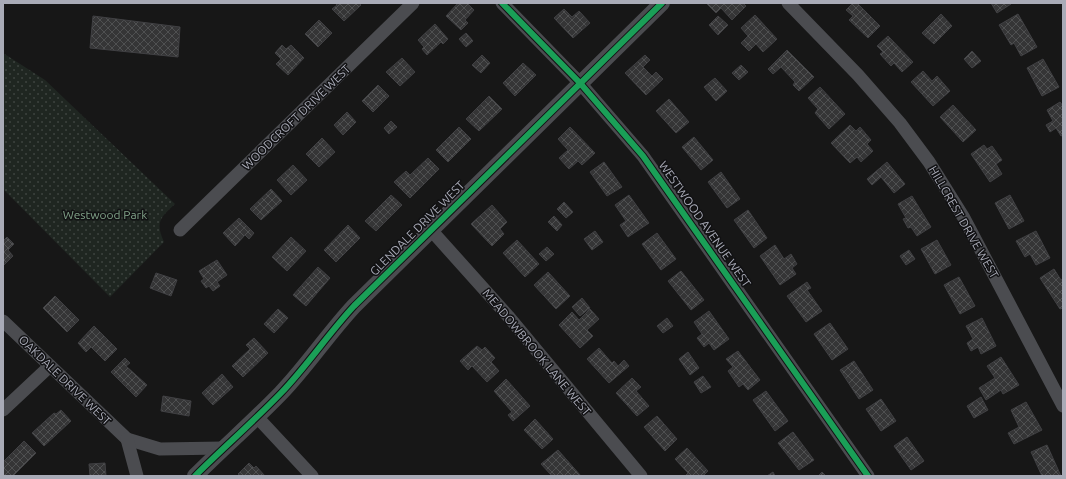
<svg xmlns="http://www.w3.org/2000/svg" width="1066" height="479" viewBox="0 0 1066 479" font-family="Ubuntu,sans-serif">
  <defs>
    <pattern id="grass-dots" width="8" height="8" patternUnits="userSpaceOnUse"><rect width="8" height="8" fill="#1f2621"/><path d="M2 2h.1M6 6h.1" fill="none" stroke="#3d433f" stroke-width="1.8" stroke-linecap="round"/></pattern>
    <pattern id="building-cross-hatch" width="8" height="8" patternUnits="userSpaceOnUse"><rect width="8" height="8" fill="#353536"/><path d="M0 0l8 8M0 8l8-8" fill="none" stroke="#4f5051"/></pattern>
  </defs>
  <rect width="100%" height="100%" fill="#171717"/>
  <path fill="url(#grass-dots)" d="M3 53 45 80 175 204C160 218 155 222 164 242L110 297 3 189Z"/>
  <g fill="url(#building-cross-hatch)" stroke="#404043">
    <path d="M335 3H359L361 5 344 21 332 9 337 5Z"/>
    <path d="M458 3H467L474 10 465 20 468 23 461 30 446 16Z"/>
    <path d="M706 3H743L746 6 732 20 721 8 716 13Z"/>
    <path d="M853 3H857L880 26 868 38 849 20 853 16 846 10Z"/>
    <path d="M991 3H1011V4L997 13Z"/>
    <path d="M564 9 572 17 579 11 590 23 573 38 554 18Z"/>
    <path d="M941 14 952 26 934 44 922 33Z"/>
    <path d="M1018 14 1037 47 1021 56 1014 43 1011 45 999 25Z"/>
    <path d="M755 15 777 39 763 52 756 44 749 51 741 43 748 36 741 28Z"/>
    <path d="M93 16 180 27 178 57 90 48Z"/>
    <path d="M718 16 728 25 718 35 709 25Z"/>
    <path d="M319 20 332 33 318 47 305 34Z"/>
    <path d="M435 24 448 39 443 44 441 42 427 55 422 49 424 47 418 40Z"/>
    <path d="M466 33 473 41 466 47 459 39Z"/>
    <path d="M888 36 913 62 902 72 894 63 891 66 880 54 883 52 877 46Z"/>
    <path d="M282 45 286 49 291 45 304 58 288 75 276 64 281 59 275 53Z"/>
    <path d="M787 50 814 77 799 91 793 85 795 82 781 67 773 74 768 69Z"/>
    <path d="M972 51 981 61 972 68 964 59Z"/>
    <path d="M482 55 490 63 481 73 472 65Z"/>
    <path d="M645 55 650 60 643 67 652 76 656 72 663 79 646 95 625 73Z"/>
    <path d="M402 58 415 72 400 86 386 72Z"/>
    <path d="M1043 59 1059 87 1042 96 1027 68Z"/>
    <path d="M523 63 536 75 515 96 503 83Z"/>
    <path d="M741 65 748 72 739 80 732 73Z"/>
    <path d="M923 71 932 81 937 76 950 91 933 106 911 82Z"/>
    <path d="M715 78 727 91 716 101 704 87Z"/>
    <path d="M378 85 389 96 373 112 362 101Z"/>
    <path d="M820 87 845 114 829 129 815 113 818 109 808 98Z"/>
    <path d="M489 96 502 109 479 131 466 119Z"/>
    <path d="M669 99 689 122 676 133 656 111Z"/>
    <path d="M1060 102 1063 106V135L1061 136 1056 128 1050 132 1046 125 1053 121 1047 110Z"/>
    <path d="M953 105 976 130 963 142 940 117Z"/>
    <path d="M347 112 356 122 343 135 334 125Z"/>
    <path d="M391 121 397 127 389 134 384 128Z"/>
    <path d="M850 125 856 131 860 127 871 140 867 144 873 151 861 162 857 157 850 163 831 143Z"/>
    <path d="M459 127 471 139 448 162 436 150Z"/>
    <path d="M570 127 595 153 582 165 578 161 569 169 559 158 568 150 558 139Z"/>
    <path d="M694 137 713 160 701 170 682 147Z"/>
    <path d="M322 138 335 152 319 167 306 154Z"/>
    <path d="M984 145 987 149 992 146 1002 160 996 164 1002 174 990 182 971 154Z"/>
    <path d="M428 158 439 169 410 198 394 182 406 171 410 175Z"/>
    <path d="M604 162 622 187 607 196 590 172Z"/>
    <path d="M887 162 905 184 894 193 881 177 872 185 867 179Z"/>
    <path d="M293 165 307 180 291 195 277 180Z"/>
    <path d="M721 172 740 199 727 208 708 182Z"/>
    <path d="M271 189 282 201 261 220 250 209Z"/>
    <path d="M391 195 402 205 376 231 365 221Z"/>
    <path d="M629 195 649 223 628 237 620 225 626 221 615 205Z"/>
    <path d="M1010 195 1024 221 1009 229 995 203Z"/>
    <path d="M912 196 931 227 917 236 911 227 908 228 903 219 906 218 898 204Z"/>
    <path d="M564 202 573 212 566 218 557 209Z"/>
    <path d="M492 205 507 222 500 229 504 234 492 246 471 224Z"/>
    <path d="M748 210 767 238 754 248 734 220Z"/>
    <path d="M554 216 562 225 557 231 548 222Z"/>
    <path d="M239 218 254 233 249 239 245 235 235 246 223 233Z"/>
    <path d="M348 225 360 238 336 262 324 250Z"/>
    <path d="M595 231 603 242 592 250 584 239Z"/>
    <path d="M1036 231 1050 258 1036 265 1030 254 1025 257 1016 241Z"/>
    <path d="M657 233 676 259 661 270 642 244Z"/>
    <path d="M7 237 14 244 8 250 13 256 3 266V241Z"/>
    <path d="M291 237 306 251 287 271 272 257Z"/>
    <path d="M517 240 539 264 525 277 503 253Z"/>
    <path d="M937 240 951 265 935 274 921 249Z"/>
    <path d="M775 245 784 259 791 254 797 264 792 268 796 274 780 285 760 256Z"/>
    <path d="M547 247 554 254 546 261 539 254Z"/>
    <path d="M909 250 915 259 906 265 900 256Z"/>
    <path d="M217 260 227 275 217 282 220 286 213 291 209 286 206 288 201 281 204 279 199 271Z"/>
    <path d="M318 267 330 278 306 306 293 295Z"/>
    <path d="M1054 269 1061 280 1063 279V308L1060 309 1040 278Z"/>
    <path d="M681 271 704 300 691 310 668 281Z"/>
    <path d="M548 272 570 296 556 309 534 285Z"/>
    <path d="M156 273 177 280 171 296 150 288Z"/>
    <path d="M959 277 975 306 960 314 944 285Z"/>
    <path d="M807 282 811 288 807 290 822 311 806 322 787 296Z"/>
    <path d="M55 296 79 320 67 332 43 308Z"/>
    <path d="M582 298 590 308 580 316 572 307Z"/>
    <path d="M278 309 288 318 274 333 264 324Z"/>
    <path d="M590 309 599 319 587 330 593 336 580 348 559 325 572 312 579 320Z"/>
    <path d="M709 311 729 339 714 350 709 343 704 347 697 338 702 334 694 322Z"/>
    <path d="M667 318 673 326 663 333 657 326Z"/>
    <path d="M982 318 996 346 981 354 978 347 971 351 967 343 973 339 966 326Z"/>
    <path d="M830 323 848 349 832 360 814 334Z"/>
    <path d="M94 326 117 349 105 361 91 347 86 352 78 343Z"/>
    <path d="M254 338 268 353 243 377 232 366 250 349 246 345Z"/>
    <path d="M477 346 482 350 485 347 495 358 491 362 499 371 487 382 472 366 468 370 460 361Z"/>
    <path d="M599 348 612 363 614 361 618 366 624 360 629 366 609 383 587 359Z"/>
    <path d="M738 351 760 380 748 390 743 384 739 387 728 371 733 367 726 359Z"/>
    <path d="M688 352 699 368 690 375 679 359Z"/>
    <path d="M1001 357 1019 385 1003 394 1001 390 986 400 979 388 995 378 987 366Z"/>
    <path d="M125 358 130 363 126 366 147 385 136 397 111 372Z"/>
    <path d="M854 361 873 390 859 399 840 370Z"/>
    <path d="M222 374 233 387 213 405 202 393Z"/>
    <path d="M703 376 711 387 701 393 694 382Z"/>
    <path d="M632 378 641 387 636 391 649 406 637 416 616 393Z"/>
    <path d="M506 379 530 406 513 421 508 415 512 412 494 391Z"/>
    <path d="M766 391 788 421 775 431 753 400Z"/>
    <path d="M163 396 191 401 189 416 161 411Z"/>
    <path d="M981 397 988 410 974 418 967 406Z"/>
    <path d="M881 399 896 421 881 431 866 409Z"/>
    <path d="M1026 402 1042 430 1014 444 1008 433 1019 427 1011 410Z"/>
    <path d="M61 410 71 421 44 446 32 433 54 413 56 414Z"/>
    <path d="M657 416 677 439 665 451 644 427Z"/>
    <path d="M535 419 553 439 542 449 524 430Z"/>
    <path d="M793 432 814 460 799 470 778 443Z"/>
    <path d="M907 437 924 461 911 470 894 446Z"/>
    <path d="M24 441 36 453 13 476H6L3 473V462Z"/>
    <path d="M1047 445 1061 476H1042L1031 452Z"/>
    <path d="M687 448 708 471 703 476H685L688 473 675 459Z"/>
    <path d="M558 450 581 476H552L541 464Z"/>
    <path d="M105 463 106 476H90L89 464Z"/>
    <path d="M249 463 254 468 256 466 265 476H240L238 474Z"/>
    <path d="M773 472 775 476H767Z"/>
    <path d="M822 472 826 476H818Z"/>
  </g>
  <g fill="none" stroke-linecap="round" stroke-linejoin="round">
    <g stroke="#4b4c50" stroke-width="13">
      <path d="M502 3 580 83 643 156 868 476"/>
      <path d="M788 3 858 75 900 123 929 162 964 218 1063 406"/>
      <path d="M180 230 413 3"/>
      <path d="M431 230 508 316 641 476"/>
      <path d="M3 321 127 439 160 449 223 448"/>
      <path d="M3 410 50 366"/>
      <path d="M257 417 312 476"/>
      <path d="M127 439 137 476"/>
    </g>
    <path stroke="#4b4c50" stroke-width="16" d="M195 476C223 448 253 422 281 393 307 366 328 334 354 306L662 3"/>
    <g stroke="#111113" stroke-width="8">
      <g id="cycleway">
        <path d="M502 3 580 83 643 156 868 476"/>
        <path d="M195 476C223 448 253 422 281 393 307 366 328 334 354 306L662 3"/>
      </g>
    </g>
    <use href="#cycleway" stroke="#1a9f57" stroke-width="6"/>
  </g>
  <g text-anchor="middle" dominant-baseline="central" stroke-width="3" stroke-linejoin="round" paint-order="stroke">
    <g font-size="12" fill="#a9abb7" stroke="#111113">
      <text transform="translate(296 117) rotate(-44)">WOODCROFT DRIVE WEST</text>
      <text transform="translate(964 222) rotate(60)">HILLCREST DRIVE WEST</text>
      <text transform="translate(705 224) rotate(55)">WESTWOOD AVENUE WEST</text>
      <text transform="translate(417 228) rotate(-45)">GLENDALE DRIVE WEST</text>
      <text transform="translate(537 352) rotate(50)">MEADOWBROOK LANE WEST</text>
      <text transform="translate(65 380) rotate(44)">OAKDALE DRIVE WEST</text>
    </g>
    <g font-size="12" fill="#80a288" stroke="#111113">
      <text x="105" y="214">Westwood Park</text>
    </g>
  </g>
  <rect width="1066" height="479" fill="none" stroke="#a9abb7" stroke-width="8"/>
</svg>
